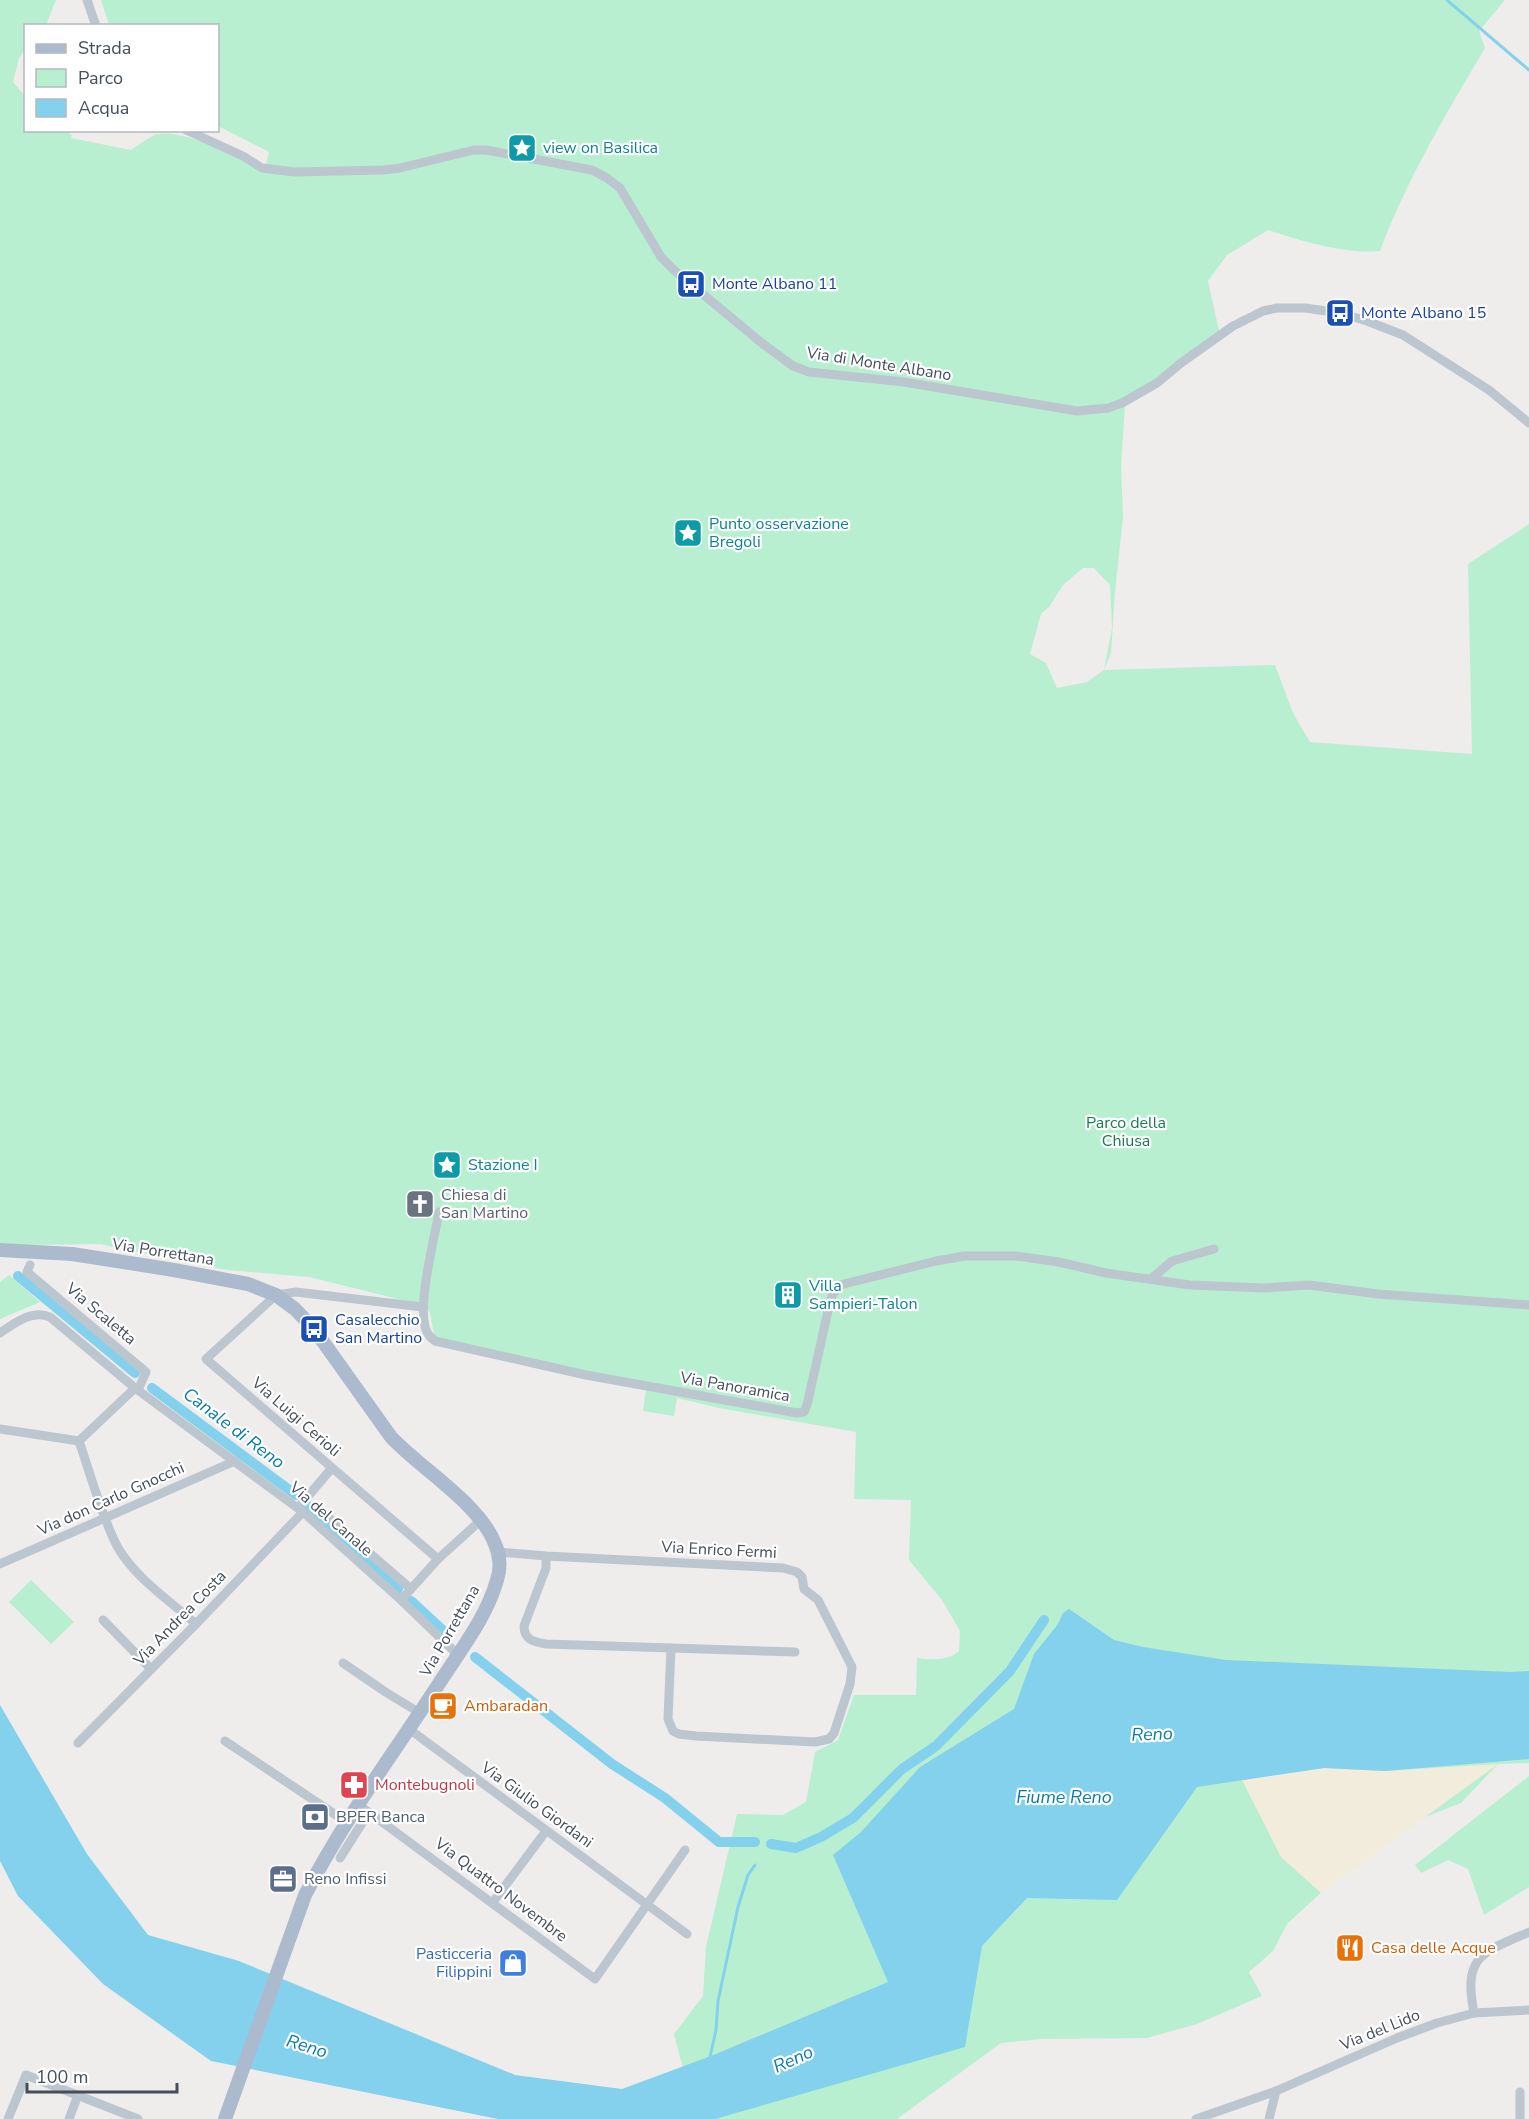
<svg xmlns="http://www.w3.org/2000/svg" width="1529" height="2119" viewBox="0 0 1529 2119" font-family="'Nunito Sans',sans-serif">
  <rect width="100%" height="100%" fill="#efecec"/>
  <g fill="#b8efd1" fill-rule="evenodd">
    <path d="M0 0H56L46 25 26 26 25 50 19 58 13 82 25 96 26 130 67 131 72 135 71 138 131 150C139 145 147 138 155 135 177 126 243 158 265 168L269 152 218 126V26L109 25 101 0H1505L1479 31 1485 48C1446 114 1407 179 1380 251 1344 254 1302 241 1268 230L1227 255 1208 281 1220 335 1125 403 1121 466 1123 517 1115 592 1111 653 1104 670 1275 665 1293 713 1310 742 1472 754 1468 564 1529 524V1763L1498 1764 1461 1803 1387 1832 1287 1924 1273 1951 1249 1972 1262 1996 1197 2024 1147 2038 1042 2039 1001 2043 897 2119H696L674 2034 703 1996 706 1947 737 1814 783 1815 806 1802 815 1752 838 1740 854 1695H916L917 1658C931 1660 948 1661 959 1651L960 1631 942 1600 909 1560 911 1500 854 1499 856 1432 719 1408 677 1398 674 1416 643 1411 646 1390 435 1339 430 1313 426 1306 309 1277 227 1270 100 1244 14 1245 0 1243ZM1083 568H1094L1110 585 1112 628 1104 670 1087 682 1057 688 1046 663 1030 654 1041 614 1049 607 1063 585Z"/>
    <path d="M9 1275 40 1302 0 1319V1282Z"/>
    <path d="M31 1580 74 1622 51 1644 9 1602Z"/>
    <path d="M1529 1776V1887L1484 1915 1468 1869 1448 1860 1421 1873 1415 1865Z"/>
  </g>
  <path fill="#f2ecdc" d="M1498 1764 1321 1893 1281 1857 1242 1780 1324 1768 1385 1771Z"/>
  <path fill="#84d1ed" d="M1069 1609 1114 1640 1143 1647 1226 1660 1510 1672 1529 1671V1759L1385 1771 1324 1768 1197 1787 1117 1900 1027 1898 982 1946 965 2047 715 2119H498L211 2061 103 1984 18 1896 0 1861V1705L87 1854 148 1935 239 1961 515 2075 622 2089 711 2056 888 1982 833 1855 861 1832 920 1767 1014 1709 1034 1654 1058 1624 1063 1613Z"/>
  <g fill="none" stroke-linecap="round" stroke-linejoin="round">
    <g stroke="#84d1ed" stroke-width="3">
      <path d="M1447 0 1529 70"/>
      <path d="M710 2057 716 2030 718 2001 738 1907 748 1875 755 1865"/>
    </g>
    <g stroke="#84d1ed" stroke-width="10">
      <path d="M18 1276 135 1373"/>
      <path d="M152 1388 296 1495"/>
      <path d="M308 1506 398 1589"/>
      <path d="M411 1601 449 1636"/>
      <path d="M475 1657 612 1764 665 1798 719 1842H755"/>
      <path d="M771 1844 796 1848 821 1837 853 1818 902 1769 936 1746 1010 1671 1044 1620"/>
    </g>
    <g stroke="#bcc6cf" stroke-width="9">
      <path d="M87 0 96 26"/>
      <path d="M186 130 243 156 262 168 295 172 383 170 400 168 474 150H486L592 170 607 178 620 188 661 257 675 271 763 344 793 366 809 372 904 382 1077 411 1108 408 1122 403 1157 383 1181 363 1233 326 1263 311 1277 308H1305L1340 313 1367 321 1403 335 1489 390 1529 423"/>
      <path d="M439 1212C434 1240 417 1305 426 1330 428 1335 431 1338 435 1341L586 1375 797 1413 804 1412 807 1405 830 1302 833 1294 840 1285 936 1261 965 1256H1016L1059 1262 1106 1273 1190 1285 1263 1288 1309 1285 1378 1294 1529 1305"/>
      <path d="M30 1265 27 1272 146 1372 138 1390"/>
      <path d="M1151 1279 1172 1261 1214 1249"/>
      <path d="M423 1307 296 1292 276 1295 206 1359 438 1559"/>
      <path d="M0 1333C14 1323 33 1309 50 1317L135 1388 303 1512 401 1600 458 1655"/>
      <path d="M0 1429 79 1441"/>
      <path d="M79 1441C90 1473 102 1517 117 1546 135 1578 169 1600 196 1624"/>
      <path d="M79 1441 135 1388"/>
      <path d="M315 1506 411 1589"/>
      <path d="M298 1508 331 1469"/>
      <path d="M498 1552 546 1556V1568L524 1626C524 1640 534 1642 546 1644L671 1648 668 1719 673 1731 679 1734 696 1736 815 1742 829 1739 834 1733 850 1684 852 1667 818 1600 804 1589 802 1577 797 1572 783 1568 546 1556"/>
      <path d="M0 1564 235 1461"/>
      <path d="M401 1600 438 1559 481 1520"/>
      <path d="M103 1620 151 1669"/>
      <path d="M671 1648 795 1652"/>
      <path d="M343 1663 387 1693 420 1713"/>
      <path d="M409 1729 687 1934"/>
      <path d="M225 1741 348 1823"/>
      <path d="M78 1743 196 1624 303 1512"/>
      <path d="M359 1805 595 1979 685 1850"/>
      <path d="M340 1858 369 1812"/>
      <path d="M493 1902 546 1831"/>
      <path d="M1474 2013C1463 1956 1481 1953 1529 1932"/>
      <path d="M1520 2092V2119"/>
      <path d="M8 2119 26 2075 138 2119"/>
      <path d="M69 2119 78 2095"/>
      <path d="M1196 2119 1276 2091 1397 2038 1437 2023 1474 2013 1529 2010"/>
      <path d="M1269 2119 1276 2091"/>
    </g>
    <path stroke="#abbacd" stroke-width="14" d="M0 1250 72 1254 174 1270 248 1284 276 1295 295 1309 314 1329 391 1437C421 1469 480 1504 495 1544 500 1555 501 1569 497 1580 487 1616 462 1648 442 1679 396 1750 344 1819 305 1895L225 2119"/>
  </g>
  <defs>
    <g id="sight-square" transform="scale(1.5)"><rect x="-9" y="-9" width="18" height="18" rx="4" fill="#0f9aa8" stroke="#fff"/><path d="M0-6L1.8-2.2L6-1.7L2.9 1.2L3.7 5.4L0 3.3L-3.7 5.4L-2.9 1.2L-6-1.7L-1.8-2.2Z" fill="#fff"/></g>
    <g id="bus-square" transform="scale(1.5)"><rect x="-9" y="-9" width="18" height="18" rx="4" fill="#1a4fb4" stroke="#fff"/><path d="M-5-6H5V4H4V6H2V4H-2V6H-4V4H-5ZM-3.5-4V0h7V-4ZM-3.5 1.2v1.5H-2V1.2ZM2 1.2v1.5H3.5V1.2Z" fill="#fff"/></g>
    <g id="church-square" transform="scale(1.5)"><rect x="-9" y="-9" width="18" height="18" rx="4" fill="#6b7280" stroke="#fff"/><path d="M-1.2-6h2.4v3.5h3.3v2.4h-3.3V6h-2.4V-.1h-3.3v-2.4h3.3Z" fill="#fff"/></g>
    <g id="building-square" transform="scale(1.5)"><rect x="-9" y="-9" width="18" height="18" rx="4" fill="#0f9aa8" stroke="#fff"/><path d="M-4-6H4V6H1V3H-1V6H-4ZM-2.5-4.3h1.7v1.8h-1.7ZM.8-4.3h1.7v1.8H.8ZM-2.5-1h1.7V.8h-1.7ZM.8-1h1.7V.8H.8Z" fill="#fff"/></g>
    <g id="cafe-square" transform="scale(1.5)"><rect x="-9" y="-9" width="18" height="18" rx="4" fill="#e8710a" stroke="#fff"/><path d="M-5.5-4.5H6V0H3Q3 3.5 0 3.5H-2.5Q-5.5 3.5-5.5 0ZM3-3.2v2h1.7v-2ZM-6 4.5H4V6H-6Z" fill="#fff"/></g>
    <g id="pharmacy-square" transform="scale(1.5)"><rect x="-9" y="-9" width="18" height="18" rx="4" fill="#e0444e" stroke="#fff"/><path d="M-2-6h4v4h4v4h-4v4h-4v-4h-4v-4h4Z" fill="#fff"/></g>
    <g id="bank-square" transform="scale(1.5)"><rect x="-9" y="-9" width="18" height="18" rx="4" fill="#5c6f8a" stroke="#fff"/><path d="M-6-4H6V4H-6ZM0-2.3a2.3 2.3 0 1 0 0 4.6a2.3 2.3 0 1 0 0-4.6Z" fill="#fff"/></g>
    <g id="office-square" transform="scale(1.5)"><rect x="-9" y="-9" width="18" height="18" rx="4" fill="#5c6f8a" stroke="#fff"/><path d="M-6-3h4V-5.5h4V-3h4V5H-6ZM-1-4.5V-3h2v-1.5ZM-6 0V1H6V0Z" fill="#fff"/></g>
    <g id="restaurant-square" transform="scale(1.5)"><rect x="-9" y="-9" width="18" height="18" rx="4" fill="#e8710a" stroke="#fff"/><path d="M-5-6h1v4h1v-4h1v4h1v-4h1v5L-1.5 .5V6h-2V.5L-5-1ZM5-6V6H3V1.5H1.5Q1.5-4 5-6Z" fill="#fff"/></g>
    <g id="shop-square" transform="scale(1.5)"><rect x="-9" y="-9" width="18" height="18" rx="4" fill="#3f7fe0" stroke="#fff"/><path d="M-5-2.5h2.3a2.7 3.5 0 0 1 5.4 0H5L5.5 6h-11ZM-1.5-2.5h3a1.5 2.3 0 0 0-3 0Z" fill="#fff"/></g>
  </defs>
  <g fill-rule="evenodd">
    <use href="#sight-square" x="522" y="148"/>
    <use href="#bus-square" x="691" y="284"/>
    <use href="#bus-square" x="1340" y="313"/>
    <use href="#sight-square" x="688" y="533"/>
    <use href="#sight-square" x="447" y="1165"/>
    <use href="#church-square" x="420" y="1204"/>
    <use href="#building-square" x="788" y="1295"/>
    <use href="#bus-square" x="314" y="1329"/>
    <use href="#cafe-square" x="443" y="1706"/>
    <use href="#pharmacy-square" x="354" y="1785"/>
    <use href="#bank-square" x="315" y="1817"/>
    <use href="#office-square" x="283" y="1879"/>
    <use href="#restaurant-square" x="1350" y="1948"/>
    <use href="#shop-square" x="513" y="1963"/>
  </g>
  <g text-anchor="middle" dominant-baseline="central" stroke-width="4.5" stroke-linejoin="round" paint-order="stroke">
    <g font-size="16" fill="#0d838f" stroke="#fff" text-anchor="start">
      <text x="543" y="148">view on Basilica</text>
      <text x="709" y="524">Punto osservazione<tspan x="709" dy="18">Bregoli</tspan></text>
      <text x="468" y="1165">Stazione I</text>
      <text x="809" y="1286">Villa<tspan x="809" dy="18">Sampieri-Talon</tspan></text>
    </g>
    <g font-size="16" fill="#164399" stroke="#fff" text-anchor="start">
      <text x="712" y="284">Monte Albano 11</text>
      <text x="1361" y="313">Monte Albano 15</text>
      <text x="335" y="1320">Casalecchio<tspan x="335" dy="18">San Martino</tspan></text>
    </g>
    <g font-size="16" fill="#444f5a" stroke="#fff">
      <text transform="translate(879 364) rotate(9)">Via di Monte Albano</text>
      <text transform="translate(163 1252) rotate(9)">Via Porrettana</text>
      <text transform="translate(101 1314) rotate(40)">Via Scaletta</text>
      <text transform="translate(735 1387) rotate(10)">Via Panoramica</text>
      <text transform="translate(296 1417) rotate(41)">Via Luigi Cerioli</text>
      <text transform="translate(111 1499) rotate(-24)">Via don Carlo Gnocchi</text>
      <text transform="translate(331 1519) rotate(41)">Via del Canale</text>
      <text transform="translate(719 1550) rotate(3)">Via Enrico Fermi</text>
      <text transform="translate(180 1618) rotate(-46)">Via Andrea Costa</text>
      <text transform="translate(450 1631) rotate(-60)">Via Porrettana</text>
      <text transform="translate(537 1805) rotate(36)">Via Giulio Giordani</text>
      <text transform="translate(501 1890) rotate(37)">Via Quattro Novembre</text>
      <text transform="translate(1380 2030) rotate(-22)">Via del Lido</text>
    </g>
    <g font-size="16" fill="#147d4f" stroke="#fff">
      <text x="1126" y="1123">Parco della<tspan x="1126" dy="18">Chiusa</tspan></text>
    </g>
    <g font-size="16" fill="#5b616d" stroke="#fff" text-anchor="start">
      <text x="441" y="1195">Chiesa di<tspan x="441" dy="18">San Martino</tspan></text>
    </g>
    <g font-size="16" fill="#c56008" stroke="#fff" text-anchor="start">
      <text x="464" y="1706">Ambaradan</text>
      <text x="1371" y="1948">Casa delle Acque</text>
    </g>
    <g font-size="16" fill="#be3a42" stroke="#fff" text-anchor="start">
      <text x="375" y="1785">Montebugnoli</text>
    </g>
    <g font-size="16" fill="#4e5e75" stroke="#fff" text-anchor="start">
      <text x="336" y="1817">BPER Banca</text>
      <text x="304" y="1879">Reno Infissi</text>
    </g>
    <g font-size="16" fill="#366cbe" stroke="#fff" text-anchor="end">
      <text x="492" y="1954">Pasticceria<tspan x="492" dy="18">Filippini</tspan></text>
    </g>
    <g font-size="18" font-style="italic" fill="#097da9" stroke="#fff">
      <text transform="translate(234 1428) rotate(37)">Canale di Reno</text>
      <text transform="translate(1152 1734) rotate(-2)">Reno</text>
      <text x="1064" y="1797">Fiume Reno</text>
      <text transform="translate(307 2046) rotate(17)">Reno</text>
      <text transform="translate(793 2059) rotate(-24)">Reno</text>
    </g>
  </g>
  <rect x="24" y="24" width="195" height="108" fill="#ffffff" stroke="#b4b9bd" stroke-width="1.5"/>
  <rect x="36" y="44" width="30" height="9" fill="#abbacd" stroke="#b4b9bd" stroke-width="1.5"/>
  <text x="78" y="54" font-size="18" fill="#444f5a">Strada</text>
  <rect x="36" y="69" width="30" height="18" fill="#b8efd1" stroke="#b4b9bd" stroke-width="1.5"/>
  <text x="78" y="84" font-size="18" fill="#444f5a">Parco</text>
  <rect x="36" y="99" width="30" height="18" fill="#84d1ed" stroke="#b4b9bd" stroke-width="1.5"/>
  <text x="78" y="114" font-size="18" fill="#444f5a">Acqua</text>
  <path d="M27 2083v9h150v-9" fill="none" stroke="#444f5a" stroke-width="3"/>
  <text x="36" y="2083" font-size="18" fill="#444f5a" stroke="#ffffff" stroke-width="4.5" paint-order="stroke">100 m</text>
</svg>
